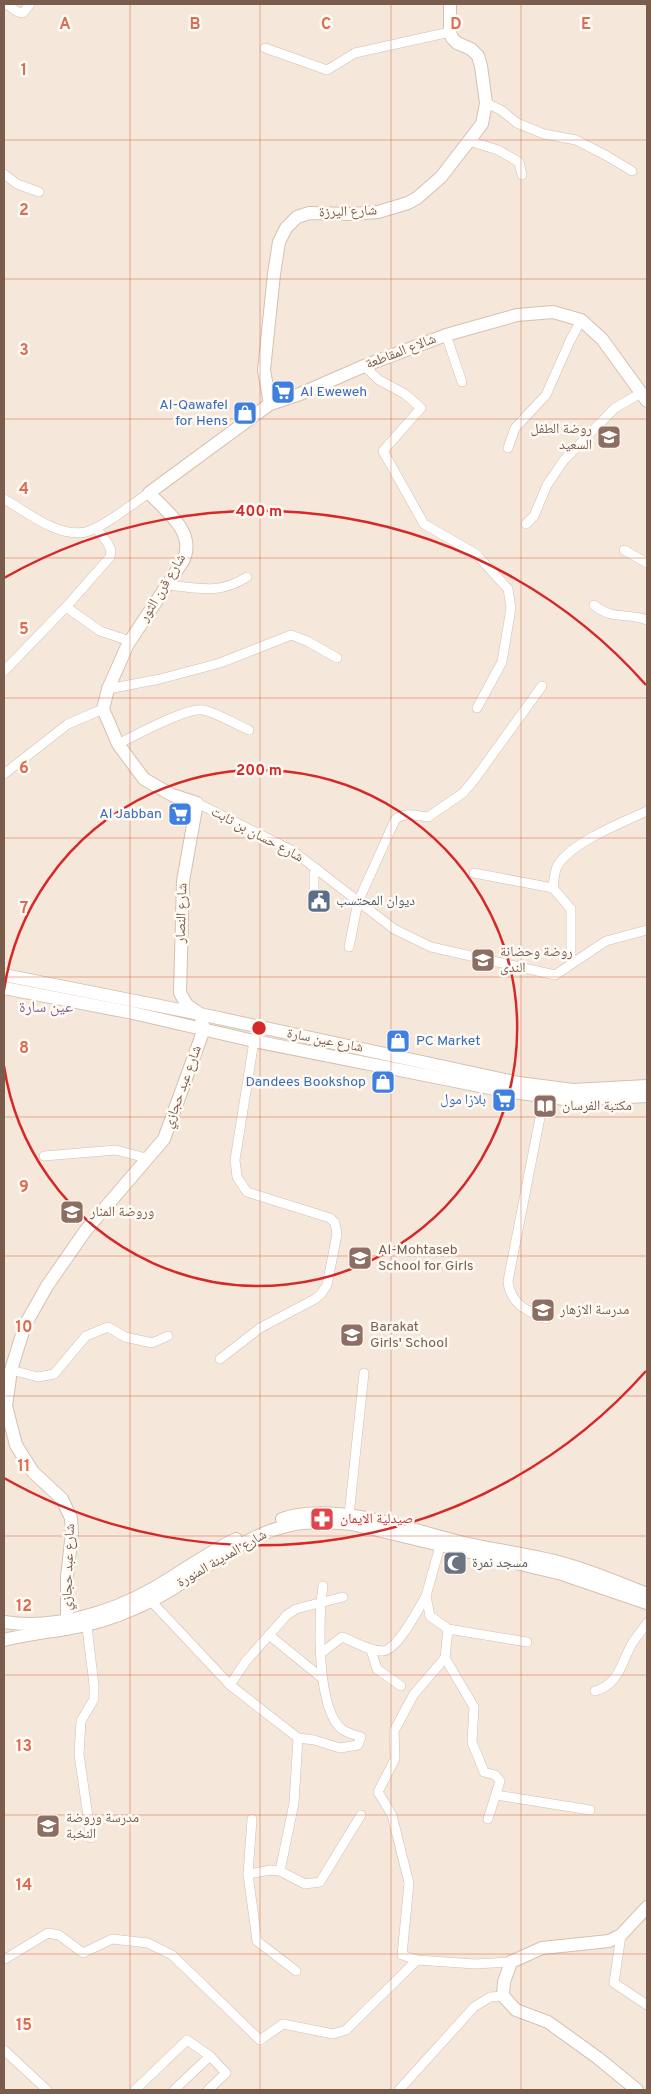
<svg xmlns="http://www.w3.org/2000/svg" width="651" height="2094" viewBox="0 0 651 2094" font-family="Overpass,'Noto Naskh Arabic',sans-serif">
  <rect width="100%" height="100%" fill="#fdf6ec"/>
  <rect fill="#f5e8da" x="4" y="4" width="643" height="2086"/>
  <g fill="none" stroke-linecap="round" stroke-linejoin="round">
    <g stroke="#d1beb0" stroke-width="10">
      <g id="street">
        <path d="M6 4 18 12 23 13 30 4"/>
        <path d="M265 48 327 70 355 53 450 32"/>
        <path d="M486 103 501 110 517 123 544 134 576 140 607 156 632 171"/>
        <path d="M469 141 498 150 519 162 522 175"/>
        <path d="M4 174 17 184 39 192"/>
        <path d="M446 335 462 382"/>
        <path d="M364 366 379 380 405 394 421 408 383 451 424 524 476 554 508 589 511 608 502 662 477 708"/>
        <path d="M508 448 515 428 546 395 569 343 581 320"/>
        <path d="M4 499C27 512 58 538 86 532 104 527 132 504 149 493"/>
        <path d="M526 524 534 516 547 485 564 460 615 408 641 393"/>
        <path d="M624 550 647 563"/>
        <path d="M168 585C199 588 218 595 247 577"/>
        <path d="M594 605C613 621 626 612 647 620"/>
        <path d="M66 607 100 631 130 641"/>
        <path d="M4 671 66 607 110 557 111 550 107 542 96 528"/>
        <path d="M108 689 160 679 220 663 291 635 307 641 337 658"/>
        <path d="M118 744C134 736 187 707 203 710 218 713 234 724 249 730"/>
        <path d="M4 774 68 724 103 709"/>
        <path d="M197 803 293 851 394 929 431 947 555 975 606 941 647 930"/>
        <path d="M474 873 553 888"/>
        <path d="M314 896V874L317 869"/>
        <path d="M349 947 358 902 395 820C405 811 416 816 428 817L463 793 474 780 542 686"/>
        <path d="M571 963V909L553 888C554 881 554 871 558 865 572 842 623 822 647 811"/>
        <path d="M544 1097 508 1281C510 1304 527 1311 546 1319"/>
        <path d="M44 1156 116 1150 146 1158"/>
        <path d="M220 1359 260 1328 315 1299 321 1294 327 1285 337 1234 335 1223 330 1218 247 1192 237 1177 235 1160 254 1041"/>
        <path d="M11 1370 38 1377 54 1374 86 1336 108 1327 125 1337 152 1343 168 1336"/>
        <path d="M349 1515 364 1373"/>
        <path d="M440 1546 426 1596 430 1616 448 1629 527 1642"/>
        <path d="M151 1601 230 1685 298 1738 294 1803 280 1871"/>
        <path d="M86 1619 94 1685V1699L81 1721 79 1754 91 1838"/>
        <path d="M448 1629 445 1658 474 1707 472 1742 484 1772 495 1775 500 1781 488 1819"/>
        <path d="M269 1635 322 1678"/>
        <path d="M371 1650 377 1669 401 1686"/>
        <path d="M320 1654 342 1637C355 1642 369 1651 383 1651 398 1650 418 1609 426 1596"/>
        <path d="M230 1685 246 1661 287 1615 296 1609 343 1597"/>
        <path d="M595 1691C620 1684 621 1662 633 1642 637 1636 643 1629 647 1623"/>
        <path d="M298 1738 314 1740 340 1748 358 1745 361 1737C355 1735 348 1733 343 1730 316 1711 318 1616 323 1586"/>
        <path d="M496 1795 590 1810"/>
        <path d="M252 1819 248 1874 257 1941 296 1971"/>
        <path d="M248 1874 271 1870 280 1871 305 1884 320 1882 361 1815"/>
        <path d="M621 1935 614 1983 647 2005"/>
        <path d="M4 1957 5 1959 48 1933 59 1935 83 1953 112 1939 148 1943 172 1955 260 2040 283 2024 333 2034 346 2030 417 1960 475 1964 511 1962"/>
        <path d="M417 1960 402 1955 409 1883 392 1815 378 1792 395 1759 394 1731 414 1694 445 1658"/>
        <path d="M4 2050 47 2090"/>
        <path d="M135 2090 187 2040 210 2056 226 2073 208 2090"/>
        <path d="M174 2090 210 2056"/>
        <path d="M399 2090 474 2007 490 1997 503 1996"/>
      </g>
    </g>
    <g stroke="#d6c0b0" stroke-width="14">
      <g id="secondary">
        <path d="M270 404 264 370 274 274 279 242 286 228 297 217 309 213 352 214 378 212 408 203 417 198 441 177 482 124 486 103 481 66 478 56 471 49 457 43 452 38 450 32V4"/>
        <path d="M4 975 200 1014 519 1083 573 1090 647 1086"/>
        <path d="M4 988 133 1013 254 1041 505 1091 572 1100 647 1096"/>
        <path d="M282 1519C336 1501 410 1530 464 1543 495 1550 527 1554 558 1562 588 1569 618 1583 647 1594"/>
        <path d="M4 1622C54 1630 110 1613 154 1588 182 1572 207 1553 236 1539"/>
        <path d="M67 1629V1577L72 1533 71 1518 62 1499 33 1472 16 1445 6 1406 11 1370 25 1325 47 1286 86 1230 164 1139 204 1029 200 1014 187 1005 180 993 183 881 197 803 172 795 144 779 118 744 103 709 108 689 128 644 183 561C197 533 166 511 149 493L270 404 300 394 364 366 446 335 517 315 553 312 581 320 602 339 647 401"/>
        <path d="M4 1640C40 1631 80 1630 116 1616 127 1612 139 1607 151 1601 199 1577 240 1534 295 1524 314 1521 332 1522 352 1524L562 1574 647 1603"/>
        <path d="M637 2090 598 2058 548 2022 516 2010 503 1996 504 1982 511 1962 542 1948 609 1941 621 1935 647 1907"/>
      </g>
    </g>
    <use href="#street" stroke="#fff" stroke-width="9"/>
    <use href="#secondary" stroke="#fff" stroke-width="12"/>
  </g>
  <path fill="none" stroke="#dc6d51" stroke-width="1" stroke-opacity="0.55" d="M130 4V2090M260 4V2090M391 4V2090M521 4V2090M4 140H647M4 279H647M4 419H647M4 558H647M4 698H647M4 838H647M4 977H647M4 1117H647M4 1256H647M4 1396H647M4 1536H647M4 1675H647M4 1815H647M4 1954H647"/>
  <g fill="none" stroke="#d62828" stroke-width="2.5">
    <path d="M4 990A258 258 0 1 1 4 1066"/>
    <path d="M646 1371A517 517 0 0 1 4 1478M4 578A517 517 0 0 1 646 685"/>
  </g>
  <defs>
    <g id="supermarket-square" transform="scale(1.25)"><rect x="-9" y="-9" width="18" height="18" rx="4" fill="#3f7fe0" stroke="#fffaf3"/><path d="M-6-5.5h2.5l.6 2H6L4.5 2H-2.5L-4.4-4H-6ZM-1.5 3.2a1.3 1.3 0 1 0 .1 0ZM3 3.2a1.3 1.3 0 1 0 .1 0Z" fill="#fff"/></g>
    <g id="shop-square" transform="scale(1.25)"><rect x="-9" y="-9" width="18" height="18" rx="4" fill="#3f7fe0" stroke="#fffaf3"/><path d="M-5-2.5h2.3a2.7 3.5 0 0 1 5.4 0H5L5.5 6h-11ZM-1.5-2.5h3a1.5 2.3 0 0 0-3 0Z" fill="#fff"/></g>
    <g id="school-square" transform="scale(1.25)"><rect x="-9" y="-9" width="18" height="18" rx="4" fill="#8d6e63" stroke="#fffaf3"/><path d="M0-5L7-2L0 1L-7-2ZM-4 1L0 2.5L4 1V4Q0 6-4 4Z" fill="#fff"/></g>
    <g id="civic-square" transform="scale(1.25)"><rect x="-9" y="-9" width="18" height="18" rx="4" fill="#5c6f8a" stroke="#fffaf3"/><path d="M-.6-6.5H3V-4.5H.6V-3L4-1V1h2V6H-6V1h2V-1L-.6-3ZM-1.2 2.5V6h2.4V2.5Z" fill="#fff"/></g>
    <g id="library-square" transform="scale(1.25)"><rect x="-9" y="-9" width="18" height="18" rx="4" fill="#8d6e63" stroke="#fffaf3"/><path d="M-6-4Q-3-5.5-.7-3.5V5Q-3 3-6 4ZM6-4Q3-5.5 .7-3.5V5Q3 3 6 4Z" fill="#fff"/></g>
    <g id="pharmacy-square" transform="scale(1.25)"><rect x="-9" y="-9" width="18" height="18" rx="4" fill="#e0444e" stroke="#fffaf3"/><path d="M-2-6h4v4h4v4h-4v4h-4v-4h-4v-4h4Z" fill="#fff"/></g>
    <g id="mosque-square" transform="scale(1.25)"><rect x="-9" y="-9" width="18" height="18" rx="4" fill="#6b7280" stroke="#fffaf3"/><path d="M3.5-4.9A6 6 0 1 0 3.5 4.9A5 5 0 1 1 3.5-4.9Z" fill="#fff"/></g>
  </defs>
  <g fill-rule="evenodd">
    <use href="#supermarket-square" x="283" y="392"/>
    <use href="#shop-square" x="245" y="413"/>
    <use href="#school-square" x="609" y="437"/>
    <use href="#supermarket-square" x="180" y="814"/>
    <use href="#civic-square" x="319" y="901"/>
    <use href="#school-square" x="483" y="960"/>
    <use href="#shop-square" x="398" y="1041"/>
    <use href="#shop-square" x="383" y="1082"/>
    <use href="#supermarket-square" x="504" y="1100"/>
    <use href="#library-square" x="545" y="1106"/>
    <use href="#school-square" x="72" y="1212"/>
    <use href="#school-square" x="360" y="1258"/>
    <use href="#school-square" x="543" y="1310"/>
    <use href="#school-square" x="352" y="1335"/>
    <use href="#pharmacy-square" x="322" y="1519"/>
    <use href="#mosque-square" x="455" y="1563"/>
    <use href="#school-square" x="48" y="1826"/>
  </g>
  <g text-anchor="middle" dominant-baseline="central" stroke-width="5" stroke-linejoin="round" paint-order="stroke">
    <g font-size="14" fill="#7a5c4d" stroke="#fffaf3">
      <text transform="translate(348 212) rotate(-2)">شارع اليرزة</text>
      <text transform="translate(401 352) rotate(-21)">شالاع المقاطعة</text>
      <text transform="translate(163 588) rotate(-59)">شارع قرن الثور</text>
      <text transform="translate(257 835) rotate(28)">شارع حسان بن ثابت</text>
      <text transform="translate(182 913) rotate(-88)">شارع النصار</text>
      <text transform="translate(325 1041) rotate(11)">شارع عين سارة</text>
      <text transform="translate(183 1087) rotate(-70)">شارع عبد حجازي</text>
      <text transform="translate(222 1559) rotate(-30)">شارع المدينة المنورة</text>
      <text transform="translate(69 1567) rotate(-88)">شارع عبد حجازي</text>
    </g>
    <g font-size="14" fill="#366cbe" stroke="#fffaf3" text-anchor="end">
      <text x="300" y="392" text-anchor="start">Al Eweweh</text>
      <text x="228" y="405">Al-Qawafel<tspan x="228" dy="16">for Hens</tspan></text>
      <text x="162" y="814">Al Jabban</text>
      <text x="416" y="1041" text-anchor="start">PC Market</text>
      <text x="366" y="1082">Dandees Bookshop</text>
      <text x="486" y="1100">بلازا مول</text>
    </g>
    <g font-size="14" fill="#785e54" stroke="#fffaf3" text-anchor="start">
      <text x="592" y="429" text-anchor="end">روضة الطفل<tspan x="592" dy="16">السعيد</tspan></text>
      <text x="500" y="952">روضة وحضانة<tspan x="500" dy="16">الندى</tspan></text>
      <text x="562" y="1106">مكتبة الفرسان</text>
      <text x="90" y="1212">وروضة المنار</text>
      <text x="378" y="1250">Al-Mohtaseb<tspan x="378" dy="16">School for Girls</tspan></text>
      <text x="560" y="1310">مدرسة الازهار</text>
      <text x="370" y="1327">Barakat<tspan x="370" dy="16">Girls' School</tspan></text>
      <text x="66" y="1818">مدرسة وروضة<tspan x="66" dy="16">النخبة</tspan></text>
    </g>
    <g font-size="14" fill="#4e5e75" stroke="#fffaf3" text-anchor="start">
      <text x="336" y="901">ديوان المحتسب</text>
    </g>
    <g font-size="14" fill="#be3a42" stroke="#fffaf3" text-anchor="start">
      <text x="340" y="1519">صيدلية الايمان</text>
    </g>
    <g font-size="14" fill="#5b616d" stroke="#fffaf3" text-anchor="start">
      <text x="472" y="1563">مسجد نمرة</text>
    </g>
    <g font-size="16" fill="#846695" stroke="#fffaf3">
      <text x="46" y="1008">عين سارة</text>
    </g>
  </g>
  <g font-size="16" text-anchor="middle" font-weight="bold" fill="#dc6d51" stroke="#fffaf3" stroke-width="5" stroke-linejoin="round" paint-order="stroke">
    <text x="65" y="29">A</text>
    <text x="195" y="29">B</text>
    <text x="326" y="29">C</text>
    <text x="456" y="29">D</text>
    <text x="586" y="29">E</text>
    <text x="24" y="75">1</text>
    <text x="24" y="215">2</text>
    <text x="24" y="355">3</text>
    <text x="24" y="494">4</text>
    <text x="24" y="634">5</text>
    <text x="24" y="773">6</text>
    <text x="24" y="913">7</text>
    <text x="24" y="1053">8</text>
    <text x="24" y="1192">9</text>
    <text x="24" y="1332">10</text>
    <text x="24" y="1471">11</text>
    <text x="24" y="1611">12</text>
    <text x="24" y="1751">13</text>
    <text x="24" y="1890">14</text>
    <text x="24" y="2030">15</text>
  </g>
  <circle cx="259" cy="1028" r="8" fill="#d62828" stroke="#fffaf3" stroke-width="2.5"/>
  <g font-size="15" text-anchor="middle" font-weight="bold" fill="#d62828" stroke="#fffaf3" stroke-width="5" stroke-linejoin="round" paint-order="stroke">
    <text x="259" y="516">400 m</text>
    <text x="259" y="775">200 m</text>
  </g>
  <rect width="651" height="2094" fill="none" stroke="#7a5c4d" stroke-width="10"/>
</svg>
